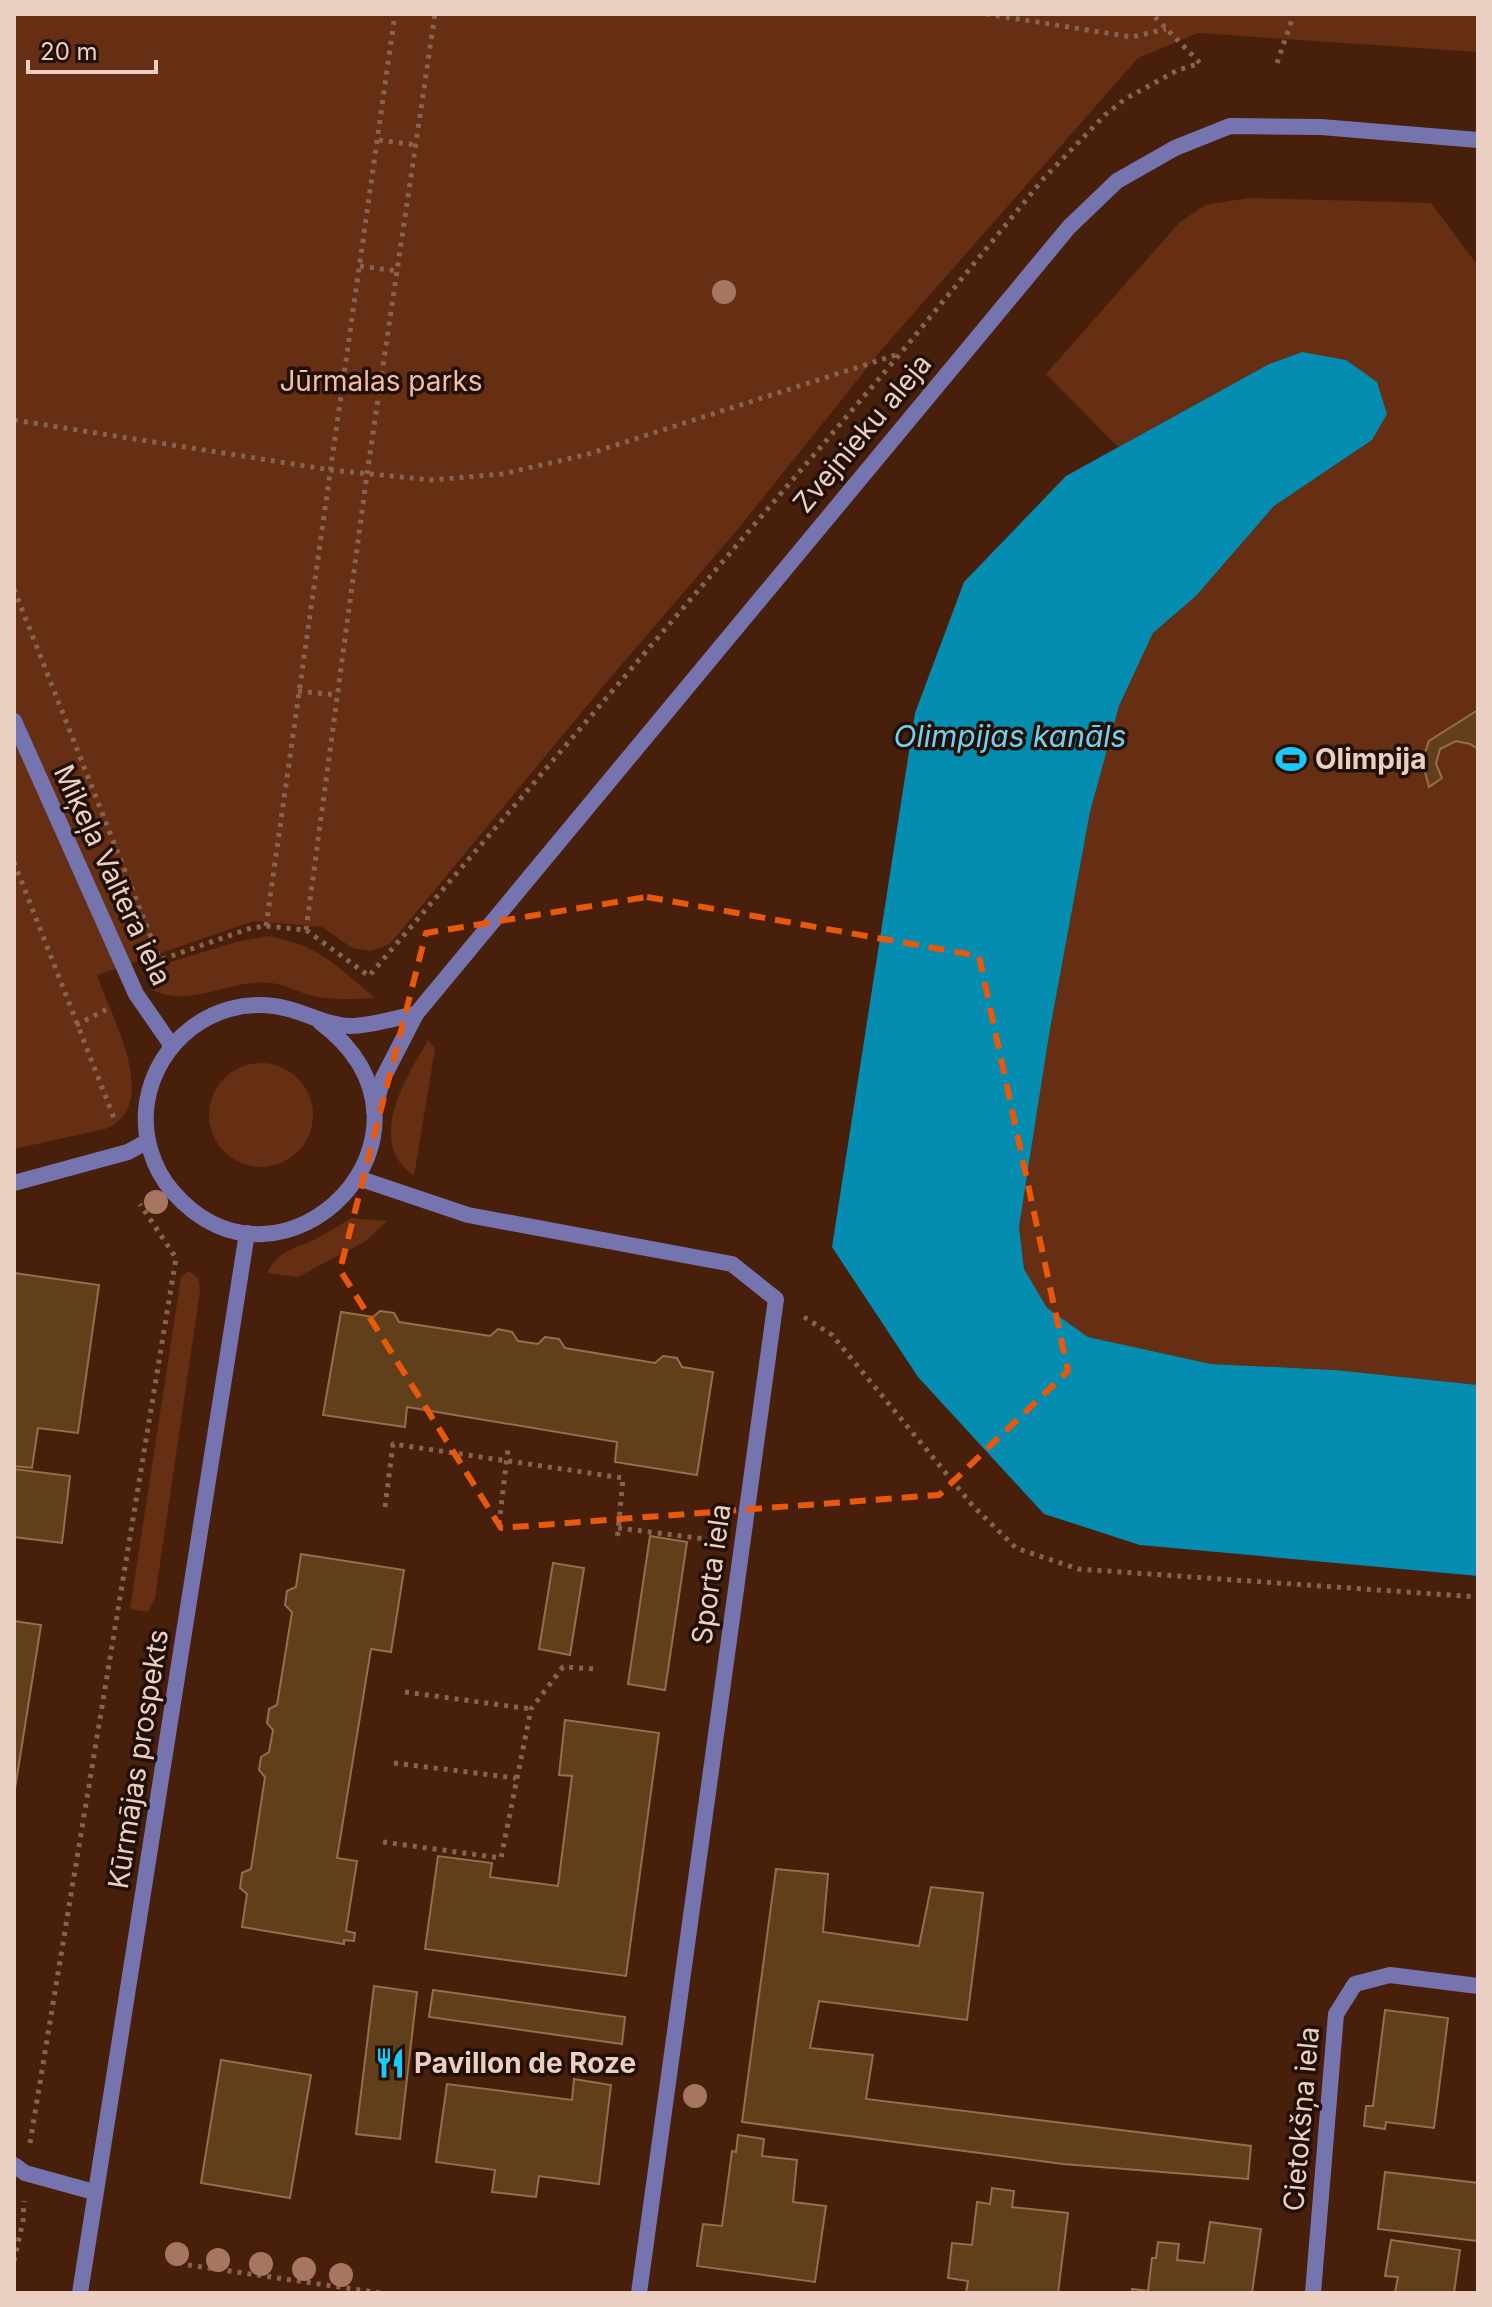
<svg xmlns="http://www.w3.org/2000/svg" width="1492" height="2307" viewBox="0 0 1492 2307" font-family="Inter,sans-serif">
  <rect width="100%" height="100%" fill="#481f0b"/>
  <g fill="#662e12">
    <path d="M14 14H1478V52L1198 33 1138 58 883 348 738 529 610 678 390 944 371 951 352 948 322 927 254 921 97 975C109 1013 164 1106 105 1129L14 1149Z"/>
    <path d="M1249 198 1431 203 1478 266V1385L1335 1370 1211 1364 1088 1337 1047 1309 1024 1269 1019 1227 1049 1035 1090 812 1119 706 1153 633 1196 596 1274 506 1372 440 1302 352 1269 364 1118 447 1046 374 1179 223 1205 205Z"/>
    <path d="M267 936C318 944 337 966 375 998 356 999 337 1000 319 997 303 995 287 985 271 983 228 978 190 1010 150 989L167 963 236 942Z"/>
    <path d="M428 1040 435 1049 414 1176C365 1141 406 1078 428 1040Z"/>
    <circle cx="261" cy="1115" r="52"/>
    <path d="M351 1218 387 1221 366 1241 298 1277 267 1273C279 1249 296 1249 317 1238 329 1232 340 1225 351 1218Z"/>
    <path d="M189 1271 198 1278 200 1291 155 1598 148 1612 130 1609 181 1277Z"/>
  </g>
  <path fill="#048cb1" d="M1302 352 1346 360 1377 382 1387 414 1372 440 1274 506 1196 596 1153 633 1119 706 1090 812 1049 1035 1019 1227 1024 1269 1047 1308 1088 1337 1211 1364 1335 1370 1478 1385V1576L1140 1545 1044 1514 918 1377 832 1247 915 713 964 582 1066 476 1269 364Z"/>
  <g fill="#623f1b" stroke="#956f4b" stroke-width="2">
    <path d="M1478 710V749L1470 744 1456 741 1440 749 1436 764 1442 778 1429 787 1422 761 1429 741Z"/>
    <path d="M14 1273 99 1285 78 1433 38 1428 32 1468 14 1466Z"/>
    <path d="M380 1311 394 1313 399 1322 490 1336 498 1329 512 1332 518 1341 538 1344 545 1337 559 1339 565 1348 655 1363 663 1356 677 1358 682 1367 713 1372 697 1475 615 1462 617 1442 407 1407 405 1427 323 1415 341 1312 373 1317Z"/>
    <path d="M14 1469 70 1476 62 1543 14 1537Z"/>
    <path d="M650 1536 687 1542 665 1690 628 1684Z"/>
    <path d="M301 1554 404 1570 391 1652 371 1649 337 1858 357 1861 346 1931 355 1933 354 1941 344 1940V1944L242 1927 247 1894 240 1888 242 1873 251 1869 265 1777 259 1770 261 1757 269 1752 273 1730 267 1723 269 1709 277 1705 292 1612 285 1605 287 1591 296 1587Z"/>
    <path d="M553 1563 584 1568 570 1655 539 1649Z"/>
    <path d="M14 1621 41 1625 14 1795Z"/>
    <path d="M565 1720 659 1733 626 1976 425 1949 438 1856 492 1863 490 1877 558 1886 572 1776 559 1775Z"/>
    <path d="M776 1869 828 1874 823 1932 919 1946 931 1887 983 1893 967 2020 819 2001 810 2048 873 2055 866 2099 1251 2146 1248 2179 1063 2164 742 2122Z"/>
    <path d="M374 1986 417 1992 400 2139 356 2134Z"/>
    <path d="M433 1990 625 2017 622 2044 429 2017Z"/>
    <path d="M1385 2010 1448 2018 1434 2128 1386 2122 1385 2129 1364 2126 1366 2106H1373Z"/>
    <path d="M221 2060 311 2075 290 2198 201 2183Z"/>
    <path d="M574 2079 611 2085 599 2184 539 2176 536 2197 492 2192 495 2170 436 2162 447 2084 572 2100Z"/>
    <path d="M738 2135 764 2139 762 2156 797 2160 793 2202 826 2206 815 2282 697 2266 703 2224 722 2226 732 2151 736 2152Z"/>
    <path d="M1385 2172 1478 2183V2241L1378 2229Z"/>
    <path d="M992 2188 1014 2191 1012 2207 1068 2213 1058 2293H966L968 2281 948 2278 952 2243 972 2245 977 2202 990 2204Z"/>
    <path d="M1210 2222 1261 2229 1252 2293H1132V2289L1148 2291 1152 2258H1156L1158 2242 1179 2244 1177 2260 1204 2263Z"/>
    <path d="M1391 2240 1460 2250 1454 2293H1395L1398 2277 1385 2276Z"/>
  </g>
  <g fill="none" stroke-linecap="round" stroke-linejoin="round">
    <g stroke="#876352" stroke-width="5" stroke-dasharray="4 6" stroke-linecap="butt">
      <path d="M986 14 1132 37 1166 29"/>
      <path d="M1277 63 1294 14"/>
      <path d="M379 140 416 145"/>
      <path d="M360 266 397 271"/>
      <path d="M14 420 331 470 431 480 502 474 585 455 899 354"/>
      <path d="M14 589 160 960"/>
      <path d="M298 691 337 695"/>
      <path d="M14 862 114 1118"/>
      <path d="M266 926 395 14"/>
      <path d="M306 930 367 474 435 14"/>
      <path d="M155 966 160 960 251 928 266 926 306 930 369 976 900 354 1044 178 1105 115 1125 99 1176 71 1200 63 1152 14"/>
      <path d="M76 1025 111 1007"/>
      <path d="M804 1317 832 1335 973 1506 1016 1548 1078 1569 1478 1597"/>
      <path d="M385 1507 393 1444 623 1478 617 1542"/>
      <path d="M499 1524 508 1449"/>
      <path d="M618 1528 706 1539"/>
      <path d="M405 1692 531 1709"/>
      <path d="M394 1763 516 1778"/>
      <path d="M383 1842 501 1858 531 1709 563 1667 596 1669"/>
      <path d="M30 2143 176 1258 140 1204"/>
      <path d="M14 2261 23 2221 24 2201"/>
      <path d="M188 2265 381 2293"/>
    </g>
    <g stroke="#7674af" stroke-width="16">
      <path d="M14 721 136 994 172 1046"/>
      <path d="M320 1022C467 1132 283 1318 173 1192 152 1168 142 1134 147 1102 157 1041 213 998 274 1006 301 1009 322 1025 350 1026 371 1026 395 1018 416 1014"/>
      <path d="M374 1111 383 1078 416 1014 1069 227 1117 181 1175 148 1230 126 1321 127 1478 140"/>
      <path d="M358 1178 468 1215 732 1264 776 1299 639 2293"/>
      <path d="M14 1183 128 1152 148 1141"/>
      <path d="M14 2165 25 2173 94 2192"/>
      <path d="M80 2293 247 1233"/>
      <path d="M1313 2293 1336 2014 1355 1984 1390 1975 1478 1986"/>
    </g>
  </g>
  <g fill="#a67661">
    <circle cx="724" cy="292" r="12"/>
    <circle cx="156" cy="1202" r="12"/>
    <circle cx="695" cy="2096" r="12"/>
    <circle cx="177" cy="2254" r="12"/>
    <circle cx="218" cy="2260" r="12"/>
    <circle cx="261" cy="2264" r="12"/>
    <circle cx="304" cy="2269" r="12"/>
    <circle cx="341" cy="2275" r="12"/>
  </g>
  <path fill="none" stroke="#e8590c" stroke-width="6" stroke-dasharray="16 10" stroke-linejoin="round" d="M647 897 979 956 1068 1371 939 1495 501 1528 340 1270 426 933Z"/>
  <defs>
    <g id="stadium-bare" transform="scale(2.4)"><path d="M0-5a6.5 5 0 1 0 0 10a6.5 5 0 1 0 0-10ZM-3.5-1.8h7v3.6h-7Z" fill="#1bcafc" stroke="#221007" stroke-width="2.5" paint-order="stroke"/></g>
    <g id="restaurant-bare" transform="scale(2.4)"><path d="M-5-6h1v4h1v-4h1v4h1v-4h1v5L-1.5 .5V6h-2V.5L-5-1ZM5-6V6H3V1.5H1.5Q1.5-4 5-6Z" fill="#1bcafc" stroke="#221007" stroke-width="2.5" paint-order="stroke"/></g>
  </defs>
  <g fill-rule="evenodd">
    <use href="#stadium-bare" x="1291" y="759"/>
    <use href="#restaurant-bare" x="390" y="2063"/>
  </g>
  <g text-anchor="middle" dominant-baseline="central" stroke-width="7" stroke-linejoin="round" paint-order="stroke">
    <g font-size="28" fill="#f2bea7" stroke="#221007">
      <text x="381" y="381">Jūrmalas parks</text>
    </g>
    <g font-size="28" fill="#ebcfc3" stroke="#221007">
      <text transform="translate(862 433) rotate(-50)">Zvejnieku aleja</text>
      <text transform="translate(113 875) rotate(65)">Miķeļa Valtera iela</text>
      <text transform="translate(711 1574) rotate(-82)">Sporta iela</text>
      <text transform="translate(138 1759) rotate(-81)">Kūrmājas prospekts</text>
      <text transform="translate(1301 2119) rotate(-85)">Cietokšņa iela</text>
    </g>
    <g font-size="28" font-weight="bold" fill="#ebcfc3" stroke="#221007" text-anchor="start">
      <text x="1315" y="759">Olimpija</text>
      <text x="414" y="2063">Pavillon de Roze</text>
    </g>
    <g font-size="30" font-style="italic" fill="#72d0f3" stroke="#221007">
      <text x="1010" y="736">Olimpijas kanāls</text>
    </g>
  </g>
  <rect width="1492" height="2307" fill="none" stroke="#ebcfc3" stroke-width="32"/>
  <path d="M28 60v12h128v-12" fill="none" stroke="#ebcfc3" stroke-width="4"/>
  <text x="40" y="60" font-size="24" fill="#ebcfc3" stroke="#221007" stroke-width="6" paint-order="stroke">20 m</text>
</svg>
